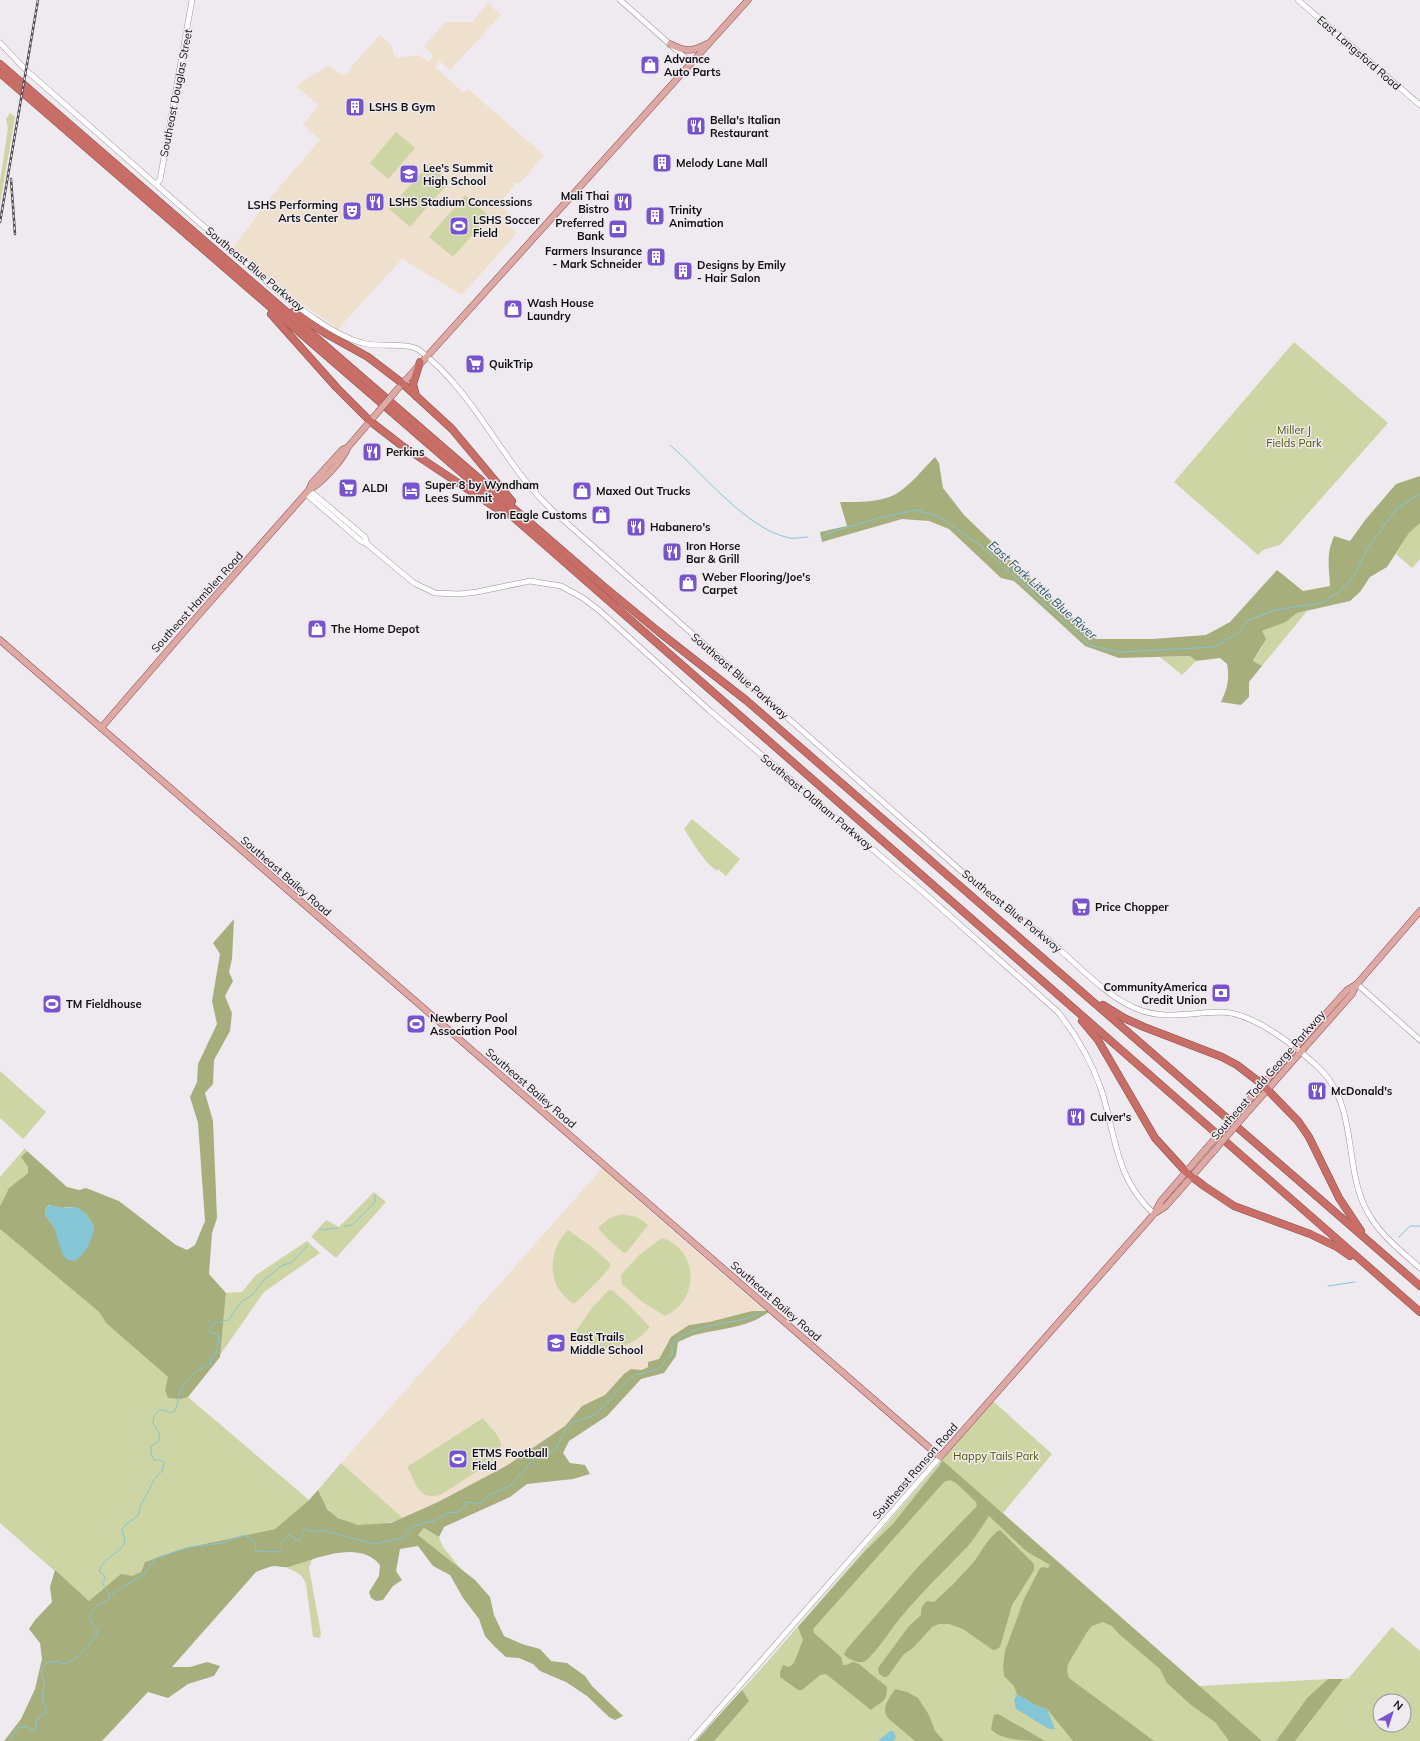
<svg xmlns="http://www.w3.org/2000/svg" width="1420" height="1741" viewBox="0 0 1420 1741" font-family="Mulish,sans-serif">
  <rect width="100%" height="100%" fill="#efeaef"/>
  <g fill="#eee0cd">
    <path d="M488 3 501 15 450 70 439 61 435 67 464 93 468 89 544 155 520 183H514L515 185 504 198 503 207 515 219 509 226 517 233 462 295 402 259 338 329 285 292 233 247 271 197 320 140 303 125 319 105 297 87 303 81 330 65 337 72 345 76 351 70 350 68 380 35 392 46 394 55 399 58 419 55 429 62 433 55 424 46 446 22H472Z"/>
    <path d="M604 1166 635 1198 765 1311H752L709 1322 689 1325 667 1342 659 1359 648 1362V1367L642 1370 631 1369 624 1374 605 1395 582 1406 565 1426 506 1466 438 1502 403 1518 341 1463Z"/>
  </g>
  <g fill="#ccd5a3" fill-rule="evenodd">
    <path d="M10 113 15 117 0 204V181L8 128 6 119Z"/>
    <path d="M396 132 415 148 388 179 370 163Z"/>
    <path d="M430 163 450 181 410 227 389 209Z"/>
    <path d="M465 195 489 216 453 257 429 237Z"/>
    <path d="M1294 342 1388 423 1280 545 1263 550 1258 555 1174 482Z"/>
    <path d="M1420 523V559L1412 568 1396 554 1409 533Z"/>
    <path d="M1307 611 1262 666 1253 662 1262 647V631L1286 622 1297 613Z"/>
    <path d="M1190 656 1196 661 1182 675 1160 657Z"/>
    <path d="M692 819 740 859 726 876 718 869 717 871C702 860 694 844 684 829Z"/>
    <path d="M416 1015 425 1023 416 1032 407 1025Z"/>
    <path d="M0 1071 46 1112 23 1139 0 1118Z"/>
    <path d="M25 1148 27 1151 21 1157 28 1167V1173L9 1188 0 1206V1177Z"/>
    <path d="M374 1192 386 1202 336 1258 311 1237 326 1220 339 1227Z"/>
    <path d="M622 1214 637 1217 648 1225 627 1252 624 1253 610 1241 598 1228 610 1218Z"/>
    <path d="M0 1229 99 1312 106 1323 168 1377 165 1390 181 1399 188 1397 309 1500 275 1529 181 1549 145 1562 141 1572 89 1601 0 1523Z"/>
    <path d="M568 1230 593 1248 610 1263V1267L596 1283 574 1304C546 1287 547 1252 568 1230Z"/>
    <path d="M662 1238C699 1250 700 1300 665 1316L641 1301 622 1284 621 1275 638 1256Z"/>
    <path d="M307 1241 320 1253 264 1292 220 1355 226 1293 242 1292 256 1275Z"/>
    <path d="M612 1290 630 1306 650 1327C628 1352 599 1358 576 1331L592 1308 608 1291Z"/>
    <path d="M993 1401 1052 1454 1003 1513 1199 1686 1328 1679 1307 1698 1276 1741H696L768 1661Z"/>
    <path d="M483 1418C493 1433 510 1440 495 1460L440 1495C417 1501 416 1481 407 1467Z"/>
    <path d="M341 1463 403 1518C379 1528 346 1530 328 1509 323 1504 321 1496 318 1490Z"/>
    <path d="M424 1528 439 1537 443 1547 461 1569 418 1535Z"/>
    <path d="M312 1559 309 1568 321 1634 320 1638 313 1637 306 1584C302 1574 297 1572 287 1568Z"/>
    <path d="M1392 1627 1420 1651V1741H1295L1343 1679 1349 1678ZM1380 1701H1404V1725H1380Z"/>
  </g>
  <g fill="#a6af7c" fill-rule="evenodd">
    <path d="M935 457 939 463 943 488 964 515 1047 595 1096 639H1152L1206 635 1230 622 1277 570 1303 591 1330 586C1329 566 1326 555 1334 536L1350 541 1366 519 1396 484 1420 476V523L1409 533 1387 567 1370 577 1360 592 1350 601 1297 613 1286 622 1262 631 1266 639 1253 661 1262 666 1249 682V697L1241 705 1221 702C1227 689 1230 679 1227 664L1220 658 1196 661 1190 656 1119 658 1085 646 1014 581 1001 578 949 529 929 521 902 519 822 542 820 532 847 526 840 502C858 502 879 503 896 494 911 485 923 469 935 457Z"/>
    <path d="M234 919 232 959 229 972 233 981 225 996 232 1013 230 1031 214 1060 213 1084 205 1093 213 1121 217 1218 212 1233 209 1274 226 1293 220 1357 188 1397 181 1399 168 1398 165 1390 168 1377 106 1323 99 1312 0 1229V1206L9 1188 28 1173V1167L21 1157 27 1151 67 1187 79 1190 86 1188 119 1201 176 1245 187 1250 195 1245 205 1221 198 1123 190 1097 197 1082 198 1064 217 1024 212 1001 220 954 213 943ZM49 1205 61 1208 72 1207 86 1214 94 1227 85 1251 74 1261 54 1227 45 1215 46 1208Z"/>
    <path d="M752 1311H770C749 1328 724 1328 699 1334 692 1335 685 1339 678 1342L676 1356 664 1373 641 1379 607 1416 569 1441 563 1453 570 1463 585 1465 590 1474 573 1479 527 1484 510 1497 444 1527 439 1537 424 1528 418 1535 475 1580 490 1597 494 1615 504 1636 522 1644 540 1649 551 1661 567 1663 585 1676 592 1686 623 1716 615 1720 609 1717 587 1696 566 1682 540 1671 533 1664 519 1658 506 1657 495 1647 485 1636 479 1619 463 1598 450 1575 433 1566 418 1546 400 1549 396 1571 402 1580 393 1586 383 1600 376 1601 371 1598 369 1592 379 1576 380 1565C358 1539 316 1559 289 1567 284 1568 279 1566 274 1566 268 1567 261 1570 256 1572L172 1667H190L207 1662 220 1666 214 1676 188 1684 168 1698 148 1692 102 1741H4L21 1719 35 1689 42 1659 40 1643 29 1629 35 1620 52 1602 50 1587 55 1570 89 1601 121 1574 132 1576 141 1572 145 1562 181 1549 275 1529 309 1500 318 1490 327 1509 338 1518 358 1525 391 1523 438 1502 506 1466 565 1426 582 1406 605 1395 624 1374 631 1369 642 1370 648 1367V1362L659 1359 671 1337 689 1325 709 1322Z"/>
    <path d="M942 1460 1262 1741H1229L1215 1722 1191 1705 1167 1683 1160 1669 1119 1634 1112 1626 1103 1622 1092 1626 1087 1632 1068 1664 1067 1672 1069 1678 1154 1741H1073L1047 1709 1035 1705 1017 1694 1014 1686 1004 1676 1003 1666 1005 1651 1024 1599 1040 1568 1043 1567 1048 1568 1050 1565 1026 1551 989 1516C982 1526 976 1537 968 1546 942 1573 914 1599 891 1630 887 1636 869 1661 863 1662 857 1663 847 1659 844 1654L846 1650 917 1568 977 1506 976 1502 956 1483 950 1480 944 1482 813 1629 814 1633 841 1657 843 1665H846L853 1662 859 1664 887 1687C887 1703 881 1701 871 1710L826 1674 820 1675 802 1690H798L780 1677V1672L783 1665 789 1667 794 1663 803 1640 798 1627 867 1549 892 1525 940 1465Z"/>
    <path d="M1000 1530 1034 1564V1570L1012 1605 1000 1647 997 1649 993 1650 963 1629 949 1624H939L932 1627 913 1648 904 1654 888 1676 884 1677 879 1674 878 1668 909 1626 921 1615C921 1608 922 1606 927 1601L934 1602C948 1590 960 1577 972 1564 980 1555 989 1535 1000 1530Z"/>
    <path d="M1328 1679H1343L1295 1741H1276L1307 1698Z"/>
    <path d="M895 1689 907 1692 918 1698 929 1715 935 1731 944 1741H915L889 1719C880 1708 889 1699 895 1689Z"/>
    <path d="M742 1690 749 1701 714 1741H696Z"/>
    <path d="M998 1714 1045 1741C1029 1741 1001 1741 991 1729L994 1715Z"/>
  </g>
  <g fill="#84c5d6">
    <path d="M50 1205 61 1208 77 1207 86 1214 94 1227C91 1243 88 1251 75 1261L66 1259 62 1253 54 1227 45 1215 46 1208Z"/>
    <path d="M1017 1694 1035 1705 1047 1709 1055 1729H1049L1016 1709 1014 1700Z"/>
    <path d="M890 1731H893L896 1736 894 1741H878Z"/>
  </g>
  <g fill="none" stroke-linecap="round" stroke-linejoin="round">
    <g stroke="#84c5d6" stroke-width="1">
      <path d="M670 445C703 473 747 530 790 538 795 539 802 537 808 537"/>
      <path d="M821 537 834 531 875 519 915 510 938 516 980 545 1090 645 1119 652 1214 647 1238 633 1249 620 1275 610 1322 603 1340 591 1353 577 1367 549 1397 508 1420 494"/>
      <path d="M345 1226 352 1225 375 1202V1195"/>
      <path d="M320 1230 338 1228"/>
      <path d="M1399 1237 1410 1226H1420"/>
      <path d="M1328 1286 1355 1282"/>
      <path d="M110 1595 144 1574 156 1558 190 1547 223 1543 244 1535 255 1541 256 1551 281 1552 282 1542 289 1535 299 1541 305 1529 313 1532 322 1530 374 1544 403 1538 414 1526 433 1521 450 1512 456 1513 463 1508 467 1502 481 1504 489 1495 510 1486 533 1460 556 1449 566 1429 571 1423 595 1415 628 1380 635 1375 658 1369 664 1363 667 1357 672 1355V1344C694 1322 731 1326 759 1314"/>
      <path d="M9 1741 18 1727H26L32 1730 36 1728V1720L46 1713C47 1708 45 1706 43 1701 42 1695 44 1688 44 1682 44 1680 43 1678 42 1676 39 1661 54 1659 64 1664 77 1660 92 1644 98 1631 83 1612 90 1610 108 1600L110 1595 102 1583 105 1579 104 1575 99 1571C102 1558 125 1551 125 1540 124 1537 123 1533 122 1530L127 1523 134 1519 138 1515 141 1505 155 1478 162 1471 164 1462 160 1460H154L151 1453V1446L158 1442 160 1435 153 1423 154 1416 159 1410H165L170 1413 175 1411C178 1404 178 1396 181 1390 187 1376 199 1370 211 1363L210 1358 216 1354 219 1340 218 1334 211 1333 209 1329 214 1323 229 1320 240 1303 252 1295 264 1280 281 1266 292 1262 307 1246"/>
    </g>
    <g stroke="#989498" stroke-width="6">
      <g id="minor">
        <path d="M620 0 691 63"/>
        <path d="M1298 0 1420 105"/>
        <path d="M0 43 27 71 275 289C299 308 333 335 362 343 378 348 408 342 419 350 476 393 501 462 552 510L985 892C1007 910 1030 924 1052 943 1077 964 1106 996 1135 1008 1163 1021 1193 1012 1222 1012 1255 1013 1301 1050 1323 1072 1356 1108 1345 1163 1364 1205 1376 1232 1399 1249 1420 1268"/>
        <path d="M156 184 160 180 192 0"/>
        <path d="M309 490 365 537 367 544"/>
        <path d="M306 494 361 541 367 544 414 583 435 593 459 594 477 592 530 581 561 586 583 598 600 611 710 711 924 893 1058 1012C1077 1036 1091 1060 1101 1089 1117 1138 1114 1176 1154 1214"/>
        <path d="M1357 984 1420 1040"/>
        <path d="M691 1741 940 1457"/>
      </g>
    </g>
    <g stroke="#884d49" stroke-width="7">
      <g id="major">
        <path d="M670 44C686 52 691 52 707 44"/>
        <path d="M395 392 748 0"/>
        <path d="M348 447C343 460 322 483 309 490L312 483 342 450 348 447 378 412"/>
        <path d="M0 640 940 1457 1154 1214 1161 1201 1205 1150"/>
        <path d="M101 728 202 611 309 490"/>
        <path d="M1240 1110 1347 990 1357 984"/>
        <path d="M1245 1115 1352 994 1357 984 1420 911"/>
        <path d="M1157 1212 1166 1206 1214 1151"/>
      </g>
    </g>
    <g stroke="#884d49" stroke-width="8">
      <g id="highway">
        <path d="M0 64 602 585 659 632 747 701 1420 1286"/>
        <path d="M0 73 544 544 1420 1312"/>
        <path d="M293 312 325 333 368 357 402 383 452 429 512 501"/>
        <path d="M271 314 337 388 370 421 401 445 496 508"/>
        <path d="M416 396 413 384 420 362"/>
        <path d="M1103 1005 1124 1018 1144 1027 1222 1057 1237 1065 1263 1085 1298 1121 1309 1137 1339 1198 1361 1231"/>
        <path d="M1082 1021 1098 1040 1155 1138 1186 1172 1204 1186 1234 1206 1310 1234 1337 1247 1350 1256"/>
      </g>
    </g>
    <use href="#minor" stroke="#fff" stroke-width="5"/>
    <use href="#major" stroke="#dea8a4" stroke-width="6"/>
    <use href="#highway" stroke="#c86e67" stroke-width="7"/>
    <g stroke="#545154" stroke-width="2.5">
      <g id="rail">
        <path d="M11 179 15 234"/>
        <path d="M0 222 38 0"/>
      </g>
    </g>
    <use href="#rail" stroke="#efeaef" stroke-width="1" stroke-dasharray="3" stroke-linecap="butt"/>
    <g stroke="#884d49" stroke-width="7" stroke-linecap="butt">
      <g id="major-bridge">
        <path d="M378 412 395 392"/>
        <path d="M1205 1150 1240 1110"/>
        <path d="M1214 1151 1245 1115"/>
      </g>
    </g>
    <use href="#major-bridge" stroke="#dea8a4" stroke-width="6"/>
  </g>
  <defs>
    <g id="shop-square" transform="scale(1)"><rect x="-9" y="-9" width="18" height="18" rx="4" fill="#7753cd" stroke="#efeaef"/><path d="M-5-2.5h2.3a2.7 3.5 0 0 1 5.4 0H5L5.5 6h-11ZM-1.5-2.5h3a1.5 2.3 0 0 0-3 0Z" fill="#fff"/></g>
    <g id="building-square" transform="scale(1)"><rect x="-9" y="-9" width="18" height="18" rx="4" fill="#7753cd" stroke="#efeaef"/><path d="M-4-6H4V6H1V3H-1V6H-4ZM-2.5-4.3h1.7v1.8h-1.7ZM.8-4.3h1.7v1.8H.8ZM-2.5-1h1.7V.8h-1.7ZM.8-1h1.7V.8H.8Z" fill="#fff"/></g>
    <g id="restaurant-square" transform="scale(1)"><rect x="-9" y="-9" width="18" height="18" rx="4" fill="#7753cd" stroke="#efeaef"/><path d="M-5-6h1v4h1v-4h1v4h1v-4h1v5L-1.5 .5V6h-2V.5L-5-1ZM5-6V6H3V1.5H1.5Q1.5-4 5-6Z" fill="#fff"/></g>
    <g id="school-square" transform="scale(1)"><rect x="-9" y="-9" width="18" height="18" rx="4" fill="#7753cd" stroke="#efeaef"/><path d="M0-5L7-2L0 1L-7-2ZM-4 1L0 2.5L4 1V4Q0 6-4 4Z" fill="#fff"/></g>
    <g id="theatre-square" transform="scale(1)"><rect x="-9" y="-9" width="18" height="18" rx="4" fill="#7753cd" stroke="#efeaef"/><path d="M-5-5.5Q0-4 5-5.5V0Q5 5 0 6Q-5 5-5 0ZM-3.3-2.5H-1v1.5H-3.3ZM1-2.5H3.3v1.5H1ZM-2.8 1Q0 5.5 2.8 1Z" fill="#fff"/></g>
    <g id="stadium-square" transform="scale(1)"><rect x="-9" y="-9" width="18" height="18" rx="4" fill="#7753cd" stroke="#efeaef"/><path d="M0-5a6.5 5 0 1 0 0 10a6.5 5 0 1 0 0-10ZM-3.5-1.8h7v3.6h-7Z" fill="#fff"/></g>
    <g id="bank-square" transform="scale(1)"><rect x="-9" y="-9" width="18" height="18" rx="4" fill="#7753cd" stroke="#efeaef"/><path d="M-6-4H6V4H-6ZM0-2.3a2.3 2.3 0 1 0 0 4.6a2.3 2.3 0 1 0 0-4.6Z" fill="#fff"/></g>
    <g id="supermarket-square" transform="scale(1)"><rect x="-9" y="-9" width="18" height="18" rx="4" fill="#7753cd" stroke="#efeaef"/><path d="M-6-5.5h2.5l.6 2H6L4.5 2H-2.5L-4.4-4H-6ZM-1.5 3.2a1.3 1.3 0 1 0 .1 0ZM3 3.2a1.3 1.3 0 1 0 .1 0Z" fill="#fff"/></g>
    <g id="hotel-square" transform="scale(1)"><rect x="-9" y="-9" width="18" height="18" rx="4" fill="#7753cd" stroke="#efeaef"/><path d="M-6-4.5h1.5V1H6V5H4.5V3h-9V5H-6ZM-4 0a1.8 1.8 0 1 1 3.6 0ZM.5 0V-2.5h3Q6-2.5 6 0Z" fill="#fff"/></g>
  </defs>
  <g fill-rule="evenodd">
    <use href="#shop-square" x="650" y="65"/>
    <use href="#building-square" x="355" y="107"/>
    <use href="#restaurant-square" x="696" y="126"/>
    <use href="#building-square" x="662" y="163"/>
    <use href="#school-square" x="409" y="174"/>
    <use href="#restaurant-square" x="375" y="202"/>
    <use href="#restaurant-square" x="623" y="202"/>
    <use href="#theatre-square" x="352" y="211"/>
    <use href="#building-square" x="655" y="216"/>
    <use href="#stadium-square" x="459" y="226"/>
    <use href="#bank-square" x="618" y="229"/>
    <use href="#building-square" x="656" y="257"/>
    <use href="#building-square" x="683" y="271"/>
    <use href="#shop-square" x="513" y="309"/>
    <use href="#supermarket-square" x="475" y="364"/>
    <use href="#restaurant-square" x="372" y="452"/>
    <use href="#supermarket-square" x="348" y="488"/>
    <use href="#hotel-square" x="411" y="491"/>
    <use href="#shop-square" x="582" y="491"/>
    <use href="#shop-square" x="601" y="515"/>
    <use href="#restaurant-square" x="636" y="527"/>
    <use href="#restaurant-square" x="672" y="552"/>
    <use href="#shop-square" x="688" y="583"/>
    <use href="#shop-square" x="317" y="629"/>
    <use href="#supermarket-square" x="1081" y="907"/>
    <use href="#bank-square" x="1221" y="993"/>
    <use href="#stadium-square" x="52" y="1004"/>
    <use href="#stadium-square" x="416" y="1024"/>
    <use href="#restaurant-square" x="1317" y="1091"/>
    <use href="#restaurant-square" x="1076" y="1117"/>
    <use href="#school-square" x="556" y="1343"/>
    <use href="#stadium-square" x="458" y="1459"/>
  </g>
  <g text-anchor="middle" dominant-baseline="central" stroke-width="3" stroke-linejoin="round" paint-order="stroke">
    <g font-size="11" fill="#100f10" stroke="#efeaef">
      <text transform="translate(1359 53) rotate(41)">East Langsford Road</text>
      <text transform="translate(176 93) rotate(-79)">Southeast Douglas Street</text>
      <text transform="translate(255 269) rotate(40)">Southeast Blue Parkway</text>
      <text transform="translate(197 602) rotate(-48)">Southeast Hamblen Road</text>
      <text transform="translate(740 676) rotate(41)">Southeast Blue Parkway</text>
      <text transform="translate(817 802) rotate(40)">Southeast Oldham Parkway</text>
      <text transform="translate(286 876) rotate(41)">Southeast Bailey Road</text>
      <text transform="translate(1012 911) rotate(39)">Southeast Blue Parkway</text>
      <text transform="translate(1268 1075) rotate(-49)">Southeast Todd George Parkway</text>
      <text transform="translate(531 1088) rotate(41)">Southeast Bailey Road</text>
      <text transform="translate(776 1301) rotate(41)">Southeast Bailey Road</text>
      <text transform="translate(915 1471) rotate(-49)">Southeast Ranson Road</text>
    </g>
    <g font-size="11" font-weight="bold" fill="#100f10" stroke="#efeaef" text-anchor="start">
      <text x="664" y="59">Advance<tspan x="664" dy="13">Auto Parts</tspan></text>
      <text x="369" y="107">LSHS B Gym</text>
      <text x="710" y="120">Bella's Italian<tspan x="710" dy="13">Restaurant</tspan></text>
      <text x="676" y="163">Melody Lane Mall</text>
      <text x="423" y="168">Lee's Summit<tspan x="423" dy="13">High School</tspan></text>
      <text x="609" y="196" text-anchor="end">Mali Thai<tspan x="609" dy="13">Bistro</tspan></text>
      <text x="389" y="202">LSHS Stadium Concessions</text>
      <text x="338" y="205" text-anchor="end">LSHS Performing<tspan x="338" dy="13">Arts Center</tspan></text>
      <text x="669" y="210">Trinity<tspan x="669" dy="13">Animation</tspan></text>
      <text x="473" y="220">LSHS Soccer<tspan x="473" dy="13">Field</tspan></text>
      <text x="604" y="223" text-anchor="end">Preferred<tspan x="604" dy="13">Bank</tspan></text>
      <text x="642" y="251" text-anchor="end">Farmers Insurance<tspan x="642" dy="13">- Mark Schneider</tspan></text>
      <text x="697" y="265">Designs by Emily<tspan x="697" dy="13">- Hair Salon</tspan></text>
      <text x="527" y="303">Wash House<tspan x="527" dy="13">Laundry</tspan></text>
      <text x="489" y="364">QuikTrip</text>
      <text x="386" y="452">Perkins</text>
      <text x="425" y="485">Super 8 by Wyndham<tspan x="425" dy="13">Lees Summit</tspan></text>
      <text x="362" y="488">ALDI</text>
      <text x="596" y="491">Maxed Out Trucks</text>
      <text x="587" y="515" text-anchor="end">Iron Eagle Customs</text>
      <text x="650" y="527">Habanero's</text>
      <text x="686" y="546">Iron Horse<tspan x="686" dy="13">Bar &amp; Grill</tspan></text>
      <text x="702" y="577">Weber Flooring/Joe's<tspan x="702" dy="13">Carpet</tspan></text>
      <text x="331" y="629">The Home Depot</text>
      <text x="1095" y="907">Price Chopper</text>
      <text x="1207" y="987" text-anchor="end">CommunityAmerica<tspan x="1207" dy="13">Credit Union</tspan></text>
      <text x="66" y="1004">TM Fieldhouse</text>
      <text x="430" y="1018">Newberry Pool<tspan x="430" dy="13">Association Pool</tspan></text>
      <text x="1331" y="1091">McDonald's</text>
      <text x="1090" y="1117">Culver's</text>
      <text x="570" y="1337">East Trails<tspan x="570" dy="13">Middle School</tspan></text>
      <text x="472" y="1453">ETMS Football<tspan x="472" dy="13">Field</tspan></text>
    </g>
    <g font-size="11" fill="#505901" stroke="#efeaef">
      <text x="1294" y="430">Miller J<tspan x="1294" dy="13">Fields Park</tspan></text>
      <text x="996" y="1456">Happy Tails Park</text>
    </g>
    <g font-size="12" font-style="italic" fill="#1e5461" stroke="#efeaef">
      <text transform="translate(1043 590) rotate(42)">East Fork Little Blue River</text>
    </g>
  </g>
  <g transform="translate(1392 1713) rotate(39)"><circle r="19" fill="#efeaef" stroke="#969296"/>
  <path d="M0-3L7 15L0 10L-7 15Z" fill="#7753cd"/>
  <text y="-6" font-size="11" font-weight="bold" text-anchor="middle" fill="#100f10">N</text>
  </g>
</svg>
